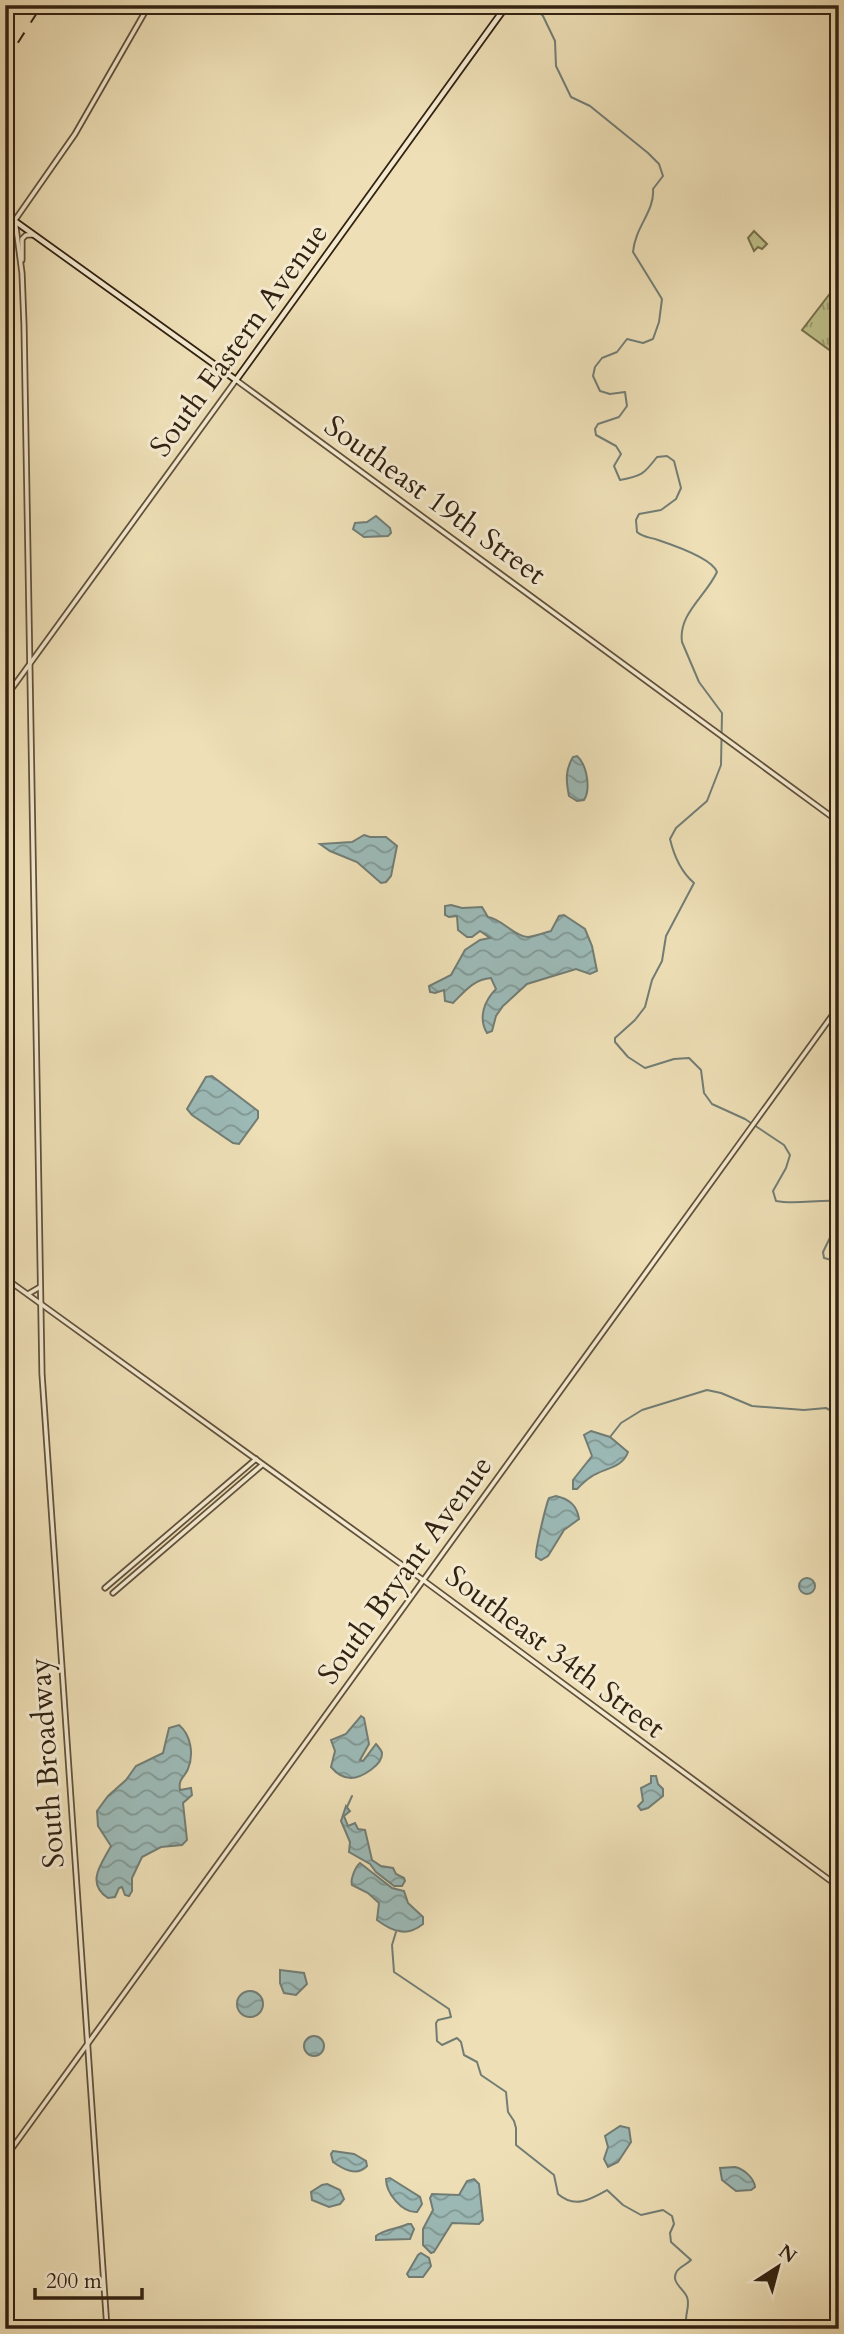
<svg xmlns="http://www.w3.org/2000/svg" width="844" height="2334" viewBox="0 0 844 2334" font-family="Cardo,serif">
  <defs>
    <pattern id="grass-tufts" width="24" height="20" patternUnits="userSpaceOnUse" patternTransform="scale(1.75)"><rect width="24" height="20" fill="#bec08a"/><path d="M3 7l-1-3M5 7V3M7 7l1-3M15 17l-1-3M17 17v-4M19 17l1-3" fill="none" stroke="#9b9c6f"/></pattern>
    <pattern id="water-waves" width="16" height="10" patternUnits="userSpaceOnUse" patternTransform="scale(1.75)"><rect width="16" height="10" fill="#9cbab7"/><path d="M0 5q4-4 8 0t8 0" fill="none" stroke="#809793"/></pattern>
  </defs>
  <rect width="100%" height="100%" fill="#eedfb6"/>
  <filter id="stains"><feTurbulence type="fractalNoise" baseFrequency=".00286" numOctaves="4"/><feColorMatrix values="0 0 0 0 .2 0 0 0 0 .09 0 0 0 0 .02 0 0 0 .5 -.17"/></filter>
  <radialGradient id="worn" r=".72"><stop offset=".6" stop-color="#630" stop-opacity="0"/><stop offset="1" stop-color="#630" stop-opacity=".3"/></radialGradient>
  <path fill="url(#grass-tufts)" stroke="#78714e" stroke-width="2" d="M835 287 839 289V357L802 330Z"/>
  <path fill="#bec08a" stroke="#78714e" stroke-width="2" d="M754 231 767 244 762 249 758 247 754 251 748 238Z"/>
  <g fill="url(#water-waves)" stroke="#727d75" stroke-width="2">
    <path d="M376 516 390 528 391 533 388 536 364 537 353 529 355 523 367 522Z"/>
    <path d="M577 756C587 765 591 789 584 800L577 801 569 796C566 781 565 770 573 757Z"/>
    <path d="M364 835 370 837H386L397 846 391 876 386 882 381 883 357 862 330 851 320 844 352 842Z"/>
    <path d="M451 905 462 908 482 907 488 917C502 919 515 937 528 937 536 936 543 933 551 931L559 916 564 915 585 929 592 946 597 971 590 974 576 969 527 984 503 1006 496 1016 492 1031 487 1033C478 1018 484 1001 496 989L491 978C474 979 464 992 453 1003L445 1001 444 990 435 993 430 992 429 986 451 975 465 950 480 940 490 938 480 931 472 937H467L458 930 457 916 449 917 445 915V906Z"/>
    <path d="M212 1076 258 1111V1118L239 1144 233 1143 192 1115 187 1109 206 1077Z"/>
    <path d="M591 1431 610 1437 628 1452C622 1469 603 1468 591 1477 586 1480 581 1485 577 1489H573V1480L592 1456 584 1435Z"/>
    <path d="M556 1496C569 1499 577 1505 579 1519L564 1530 548 1556 541 1560 536 1557C535 1550 546 1505 549 1498Z"/>
    <circle cx="807" cy="1586" r="8"/>
    <path d="M361 1716 364 1718 369 1744 360 1760 363 1761 376 1744C377 1745 382 1751 382 1753 383 1765 361 1778 351 1778 343 1778 336 1773 331 1767L335 1751 331 1740 346 1734Z"/>
    <path d="M179 1725C191 1735 194 1754 188 1769 184 1778 178 1779 180 1790L191 1788 192 1795 183 1803 187 1840 182 1845 161 1847 142 1857 132 1878V1891L129 1896 125 1895 122 1887 119 1888 115 1897 108 1898C85 1883 102 1863 111 1846L98 1826 97 1811 108 1796 126 1780 136 1766 163 1753 169 1728Z"/>
    <path d="M651 1776H656L658 1784 663 1789V1796L648 1808 641 1810 638 1806 643 1801 641 1788 651 1783Z"/>
    <path d="M346 1806 350 1811 344 1816 348 1826 355 1823 358 1829 365 1830 372 1860 381 1866 393 1868 396 1874 404 1878 405 1881 402 1886H394L376 1872 370 1864 349 1852 350 1842 341 1821Z"/>
    <path d="M360 1863 392 1888 404 1891 408 1903 423 1917V1924C407 1937 393 1932 377 1920L379 1903 368 1893 352 1885C350 1879 356 1866 360 1863Z"/>
    <path d="M280 1970 304 1973 307 1984 296 1995 284 1993 280 1983Z"/>
    <circle cx="250" cy="2004" r="13"/>
    <circle cx="314" cy="2046" r="10"/>
    <path d="M620 2126 629 2128 631 2142 618 2162 608 2167 604 2159 608 2147 605 2136Z"/>
    <path d="M333 2151 354 2154 366 2161 367 2166C357 2177 343 2169 333 2162L331 2154Z"/>
    <path d="M735 2167C744 2169 754 2178 755 2187L751 2190 736 2191 722 2180 720 2168Z"/>
    <path d="M390 2178 420 2197 422 2204 417 2212C402 2213 386 2193 386 2179Z"/>
    <path d="M474 2179 479 2184 483 2220 479 2224 452 2223 434 2252 431 2253 423 2245V2229L433 2210 430 2198 432 2194 459 2195 467 2181Z"/>
    <path d="M327 2184 340 2190 344 2199 340 2204 329 2207 312 2200 311 2192 322 2185Z"/>
    <path d="M408 2224H411L414 2229 410 2239 376 2240V2236C384 2229 398 2229 408 2224Z"/>
    <path d="M421 2253 429 2258 431 2266 423 2277H409L407 2274 418 2255Z"/>
  </g>
  <g fill="none" stroke-linecap="round" stroke-linejoin="round">
    <g stroke="#727d75" stroke-width="2">
      <path d="M533 5 543 16 555 41 556 66 571 97 590 106 648 153 659 164 663 176 653 189C655 211 635 227 633 252L662 299 659 322 653 339 643 343 627 339 617 352 602 358 595 367 593 376 600 391 610 394 625 392 627 406 619 417 598 424 595 429 596 435 616 446 621 454 614 466 620 480C642 476 644 474 657 457L667 456 674 461 681 488 676 499 661 510 639 514 636 520 637 532C644 538 650 537 658 540 673 545 712 558 717 572 706 596 678 614 682 642L699 682 722 713 721 765 707 801 676 828 670 839C674 856 680 871 694 883L666 936 662 961 652 980 645 1007 635 1020 615 1038V1042L628 1057 645 1068 674 1059 689 1058 701 1070 704 1093 712 1104 745 1119 784 1145 790 1155 786 1168 773 1191 776 1201C797 1205 818 1199 839 1201"/>
      <path d="M839 1219 823 1252 824 1258 839 1262"/>
      <path d="M610 1437 621 1423 642 1410 707 1390 721 1393 752 1406 804 1410 826 1408 839 1415"/>
      <path d="M347 1807 352 1796"/>
      <path d="M396 1932 392 1945 394 1972 449 2009 451 2017 438 2020 436 2023 437 2041 442 2045 457 2038 461 2042 464 2055 477 2062 481 2075 506 2092 508 2112 514 2121 516 2128V2145L554 2175 558 2194C575 2209 591 2199 607 2190L623 2205 641 2215 663 2210 672 2216 674 2224 670 2233 671 2242 691 2260C687 2264 680 2267 677 2271 670 2282 683 2288 687 2297 690 2305 686 2311 686 2320L689 2322 702 2320 715 2329"/>
    </g>
    <g stroke="#61513b" stroke-width="7">
      <g id="tertiary">
        <path d="M22 260V239L26 235H33"/>
        <path d="M5 698 236 380 839 822"/>
        <path d="M5 1278 423 1580 839 1887"/>
        <path d="M28 1294 40 1287"/>
        <path d="M105 1588 256 1459"/>
        <path d="M113 1593 262 1465"/>
        <path d="M5 2158 839 1006"/>
        <path d="M107 2329 42 1374 24 325 22 273 15 220 75 134 149 5"/>
      </g>
    </g>
    <g stroke="#322212" stroke-width="8">
      <path id="secondary" d="M5 214 236 380 507 5"/>
    </g>
    <use href="#tertiary" stroke="#f4ead0" stroke-width="3.5"/>
    <use href="#secondary" stroke="#f4ead0" stroke-width="4.5"/>
    <path stroke="#322212" stroke-width="2" stroke-dasharray="12 12" stroke-linecap="butt" d="M5 63 42 5"/>
  </g>
  <g text-anchor="middle" dominant-baseline="central" stroke-width="6" stroke-linejoin="round" paint-order="stroke">
    <g font-size="30" fill="#322212" stroke="#f4ead0">
      <text transform="translate(239 340) rotate(-54)">South Eastern Avenue</text>
      <text transform="translate(435 500) rotate(36)">Southeast 19th Street</text>
      <text transform="translate(405 1570) rotate(-54)">South Bryant Avenue</text>
      <text transform="translate(555 1652) rotate(37)">Southeast 34th Street</text>
      <text transform="translate(47 1763) rotate(-94)">South Broadway</text>
    </g>
  </g>
  <rect width="844" height="2334" fill="none" stroke="#eedfb6" stroke-width="28"/>
  <rect x="7" y="7" width="830" height="2320" fill="none" stroke="#322212" stroke-width="3.5"/>
  <rect x="14" y="14" width="816" height="2306" fill="none" stroke="#322212" stroke-width="2"/>
  <g transform="translate(778 2267) rotate(36)" stroke="#f4ead0" stroke-width="5" paint-order="stroke">
  <path d="M0-5L12 26L0 18L-12 26Z" fill="#322212"/>
  <text y="-10" font-size="19" font-weight="bold" text-anchor="middle" fill="#322212">N</text>
  </g>
  <path d="M35 2288v10h107v-10" fill="none" stroke="#322212" stroke-width="3.5"/>
  <text x="46" y="2288" font-size="21" fill="#322212" stroke="#f4ead0" stroke-width="5" paint-order="stroke">200 m</text>
  <rect width="100%" height="100%" filter="url(#stains)"/>
  <rect width="100%" height="100%" fill="url(#worn)"/>
</svg>
